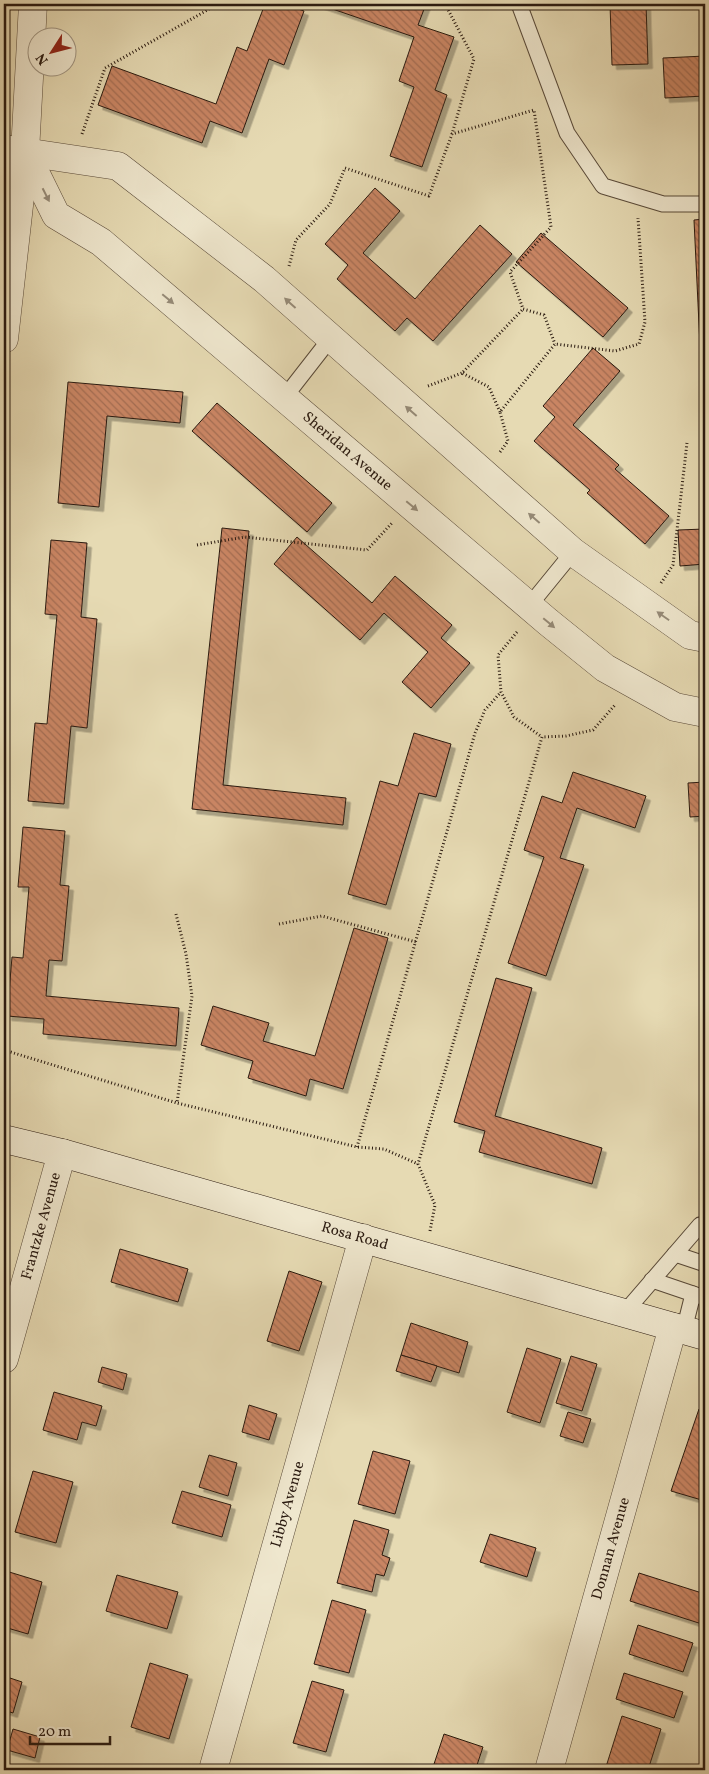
<svg xmlns="http://www.w3.org/2000/svg" width="709" height="1774" viewBox="0 0 709 1774" font-family="Vollkorn,serif">
  <defs>
    <pattern id="building-back-hatch" width="6" height="6" patternUnits="userSpaceOnUse" patternTransform="scale(1.25)"><rect width="6" height="6" fill="#c98564"/><path d="M-1 5l2 2M0 0l6 6M5-1l2 2" fill="none" stroke="#a36c51"/></pattern>
    <filter id="shadow"><feDropShadow dx="4.5" dy="4.5" stdDeviation="0" flood-color="#0004"/></filter>
  </defs>
  <rect width="100%" height="100%" fill="#e6dab3"/>
  <filter id="stains"><feTurbulence type="fractalNoise" baseFrequency=".004" numOctaves="4"/><feColorMatrix values="0 0 0 0 .2 0 0 0 0 .09 0 0 0 0 .02 0 0 0 .5 -.17"/></filter>
  <radialGradient id="worn" r=".72"><stop offset=".6" stop-color="#630" stop-opacity="0"/><stop offset="1" stop-color="#630" stop-opacity=".3"/></radialGradient>
  <g fill="url(#building-back-hatch)" stroke="#2a1a10" filter="url(#shadow)">
    <path d="M265 4H283L304 11 284 65 269 59 242 133 210 121 202 143 98 105 112 66 216 104 237 47 247 51Z"/>
    <path d="M318 4H426L418 25 454 37 435 90 447 95 422 167 390 156 414 87 399 81 414 37Z"/>
    <path d="M610 4H646L648 64 612 65Z"/>
    <path d="M705 56V96L665 98 663 58Z"/>
    <path d="M375 188 400 211 363 253 415 299 480 225 512 254 433 341 407 318 395 331 337 279 348 265 325 244Z"/>
    <path d="M705 219V408H703L694 220Z"/>
    <path d="M541 233 628 308 603 337 516 262Z"/>
    <path d="M593 348 620 371 573 425 619 465 615 469 669 516 645 544 587 493 590 490 534 441 555 417 543 406Z"/>
    <path d="M68 382 183 392 180 423 107 416 99 507 58 503Z"/>
    <path d="M217 403 332 503 307 532 192 431Z"/>
    <path d="M222 528 249 531 223 785 346 798 343 825 192 809Z"/>
    <path d="M705 529V564L680 566 678 530Z"/>
    <path d="M297 537 372 603 395 576 452 625 441 638 470 663 431 708 402 682 428 652 384 613 360 640 274 564Z"/>
    <path d="M51 540 87 543 81 617 97 619 87 728 71 726 64 804 28 801 35 723 47 724 57 615 45 614Z"/>
    <path d="M414 733 451 744 436 797 419 793 386 905 348 894 380 781 398 786Z"/>
    <path d="M573 772 646 796 635 828 577 808 560 858 584 865 546 976 508 963 544 857 524 850 542 796 562 803Z"/>
    <path d="M705 782V816L690 817 688 783Z"/>
    <path d="M23 827 65 831 60 885 69 886 62 961 49 960 46 996 179 1008 176 1046 43 1034 44 1019 7 1016 12 957 23 958 29 887H18Z"/>
    <path d="M354 928 388 938 343 1089 310 1079 306 1096 248 1078 253 1061 201 1045 213 1006 269 1023 263 1041 315 1056Z"/>
    <path d="M496 978 532 988 495 1116 602 1148 592 1184 479 1152 485 1131 454 1122Z"/>
    <path d="M120 1249 188 1269 178 1302 111 1282Z"/>
    <path d="M289 1271 322 1282 299 1351 267 1341Z"/>
    <path d="M411 1323 468 1342 459 1373 401 1355Z"/>
    <path d="M527 1348 561 1359 540 1423 507 1412Z"/>
    <path d="M401 1355 437 1366 431 1382 396 1371Z"/>
    <path d="M571 1356 597 1364 582 1411 556 1403Z"/>
    <path d="M102 1367 127 1374 123 1390 98 1382Z"/>
    <path d="M54 1392 102 1406 96 1426 82 1422 77 1440 43 1430Z"/>
    <path d="M249 1405 277 1414 269 1440 242 1432Z"/>
    <path d="M699 1409 705 1411V1501L671 1491Z"/>
    <path d="M568 1412 591 1419 583 1443 560 1436Z"/>
    <path d="M373 1451 410 1461 395 1514 358 1504Z"/>
    <path d="M209 1455 237 1463 228 1496 199 1487Z"/>
    <path d="M33 1471 73 1482 56 1543 15 1532Z"/>
    <path d="M182 1491 231 1505 222 1537 172 1523Z"/>
    <path d="M354 1520 389 1530 382 1555 390 1558 384 1576 376 1574 372 1592 337 1583Z"/>
    <path d="M490 1534 536 1548 527 1577 480 1562Z"/>
    <path d="M6 1571 42 1582 28 1634 4 1627V1578Z"/>
    <path d="M639 1573 705 1594V1625L630 1601Z"/>
    <path d="M117 1575 178 1592 167 1629 106 1611Z"/>
    <path d="M332 1600 366 1610 349 1673 314 1664Z"/>
    <path d="M638 1625 693 1643 683 1672 629 1654Z"/>
    <path d="M150 1663 188 1675 169 1739 131 1727Z"/>
    <path d="M624 1673 683 1692 674 1718 616 1699Z"/>
    <path d="M4 1676 22 1682 13 1713 4 1710Z"/>
    <path d="M312 1681 344 1690 326 1752 293 1743Z"/>
    <path d="M622 1716 661 1729 648 1770H605Z"/>
    <path d="M13 1729 40 1737 35 1758 7 1750Z"/>
    <path d="M444 1734 483 1747 476 1768 466 1766 464 1770H432Z"/>
    <path d="M288 1765 306 1770H286Z"/>
  </g>
  <g fill="none" stroke-linecap="round" stroke-linejoin="round">
    <g stroke="#594a39" stroke-width="17">
      <g id="lane">
        <path d="M519 4 567 133 603 186 663 204H705"/>
        <path d="M284 398 330 339"/>
        <path d="M529 606 573 552"/>
        <path d="M675 1254 705 1264"/>
        <path d="M652 1280 705 1298"/>
        <path d="M625 1312 700 1225 705 1227"/>
        <path d="M684 1330 693 1294"/>
      </g>
    </g>
    <g stroke="#594a39" stroke-width="29">
      <g id="street">
        <path d="M4 149 118 166 264 279 573 552 690 635 705 638"/>
        <path id="s1" d="M25 152 56 215 101 242 548 622 605 668 675 707 705 713"/>
        <path d="M4 339 25 152 33 4"/>
        <path id="s2" d="M4 1359 62 1153"/>
        <path id="s3" d="M213 1770 363 1238"/>
        <path id="s4" d="M549 1770 673 1327"/>
      </g>
    </g>
    <g stroke="#2a1a10" stroke-width="29">
      <g id="secondary">
        <path id="s5" d="M4 1139 62 1153 705 1336"/>
      </g>
    </g>
    <g stroke="#2a1a10" stroke-width="3" stroke-dasharray="1 2.5" stroke-linecap="butt">
      <path d="M445 4 474 59 452 134"/>
      <path d="M82 134 105 68 218 4"/>
      <path d="M289 266 296 240 330 204 345 168 429 196 452 134 534 110 551 227 510 272 523 309 544 315 555 344"/>
      <path d="M428 386 462 373"/>
      <path d="M500 412 489 387 462 373 523 309"/>
      <path d="M500 452 508 441 500 412 555 344 615 351 639 344 645 322 638 218"/>
      <path d="M197 545 245 537 367 550 392 523"/>
      <path d="M661 583 673 565 687 443"/>
      <path d="M517 632 498 655 501 692 514 717 542 737"/>
      <path d="M176 914 186 954 192 996 177 1103 357 1147 384 1149 418 1164"/>
      <path d="M279 924 322 916 416 942"/>
      <path d="M4 1050 177 1103"/>
      <path d="M357 1147 475 733 485 710 501 692"/>
      <path d="M430 1231 435 1205 418 1164 542 737 566 736 593 730 615 705"/>
    </g>
    <use href="#lane" stroke="#efe7ce" stroke-width="15"/>
    <use href="#street" stroke="#efe7ce" stroke-width="28"/>
    <use href="#secondary" stroke="#efe7ce" stroke-width="28"/>
  </g>
  <defs><path id="oneway-solid" d="M-6-.8H1V-3.2L6.5 0L1 3.2V.8H-6Z" transform="scale(1.25)"/></defs>
  <g fill="#968b78">
    <use href="#oneway-solid" transform="translate(46 195) rotate(63)"/>
    <use href="#oneway-solid" transform="translate(168 299) rotate(40)"/>
    <use href="#oneway-solid" transform="translate(290 303) rotate(-138)"/>
    <use href="#oneway-solid" transform="translate(411 411) rotate(-139)"/>
    <use href="#oneway-solid" transform="translate(412 506) rotate(40)"/>
    <use href="#oneway-solid" transform="translate(534 518) rotate(-139)"/>
    <use href="#oneway-solid" transform="translate(663 616) rotate(-145)"/>
    <use href="#oneway-solid" transform="translate(549 623) rotate(40)"/>
  </g>
  <g text-anchor="middle" dominant-baseline="central" stroke-width="4" stroke-linejoin="round" paint-order="stroke">
    <g font-size="15" fill="#2a1a10" stroke="#efe7ce">
      <text stroke="none"><textPath href="#s1" startOffset="446">Sheridan Avenue</textPath></text>
      <text stroke="none"><textPath href="#s2" startOffset="138">Frantzke Avenue</textPath></text>
      <text stroke="none"><textPath href="#s5" startOffset="364">Rosa Road</textPath></text>
      <text stroke="none"><textPath href="#s3" startOffset="276">Libby Avenue</textPath></text>
      <text stroke="none"><textPath href="#s4" startOffset="230">Donnan Avenue</textPath></text>
    </g>
  </g>
  <rect width="709" height="1774" fill="none" stroke="#e6dab3" stroke-width="20"/>
  <rect x="5" y="5" width="699" height="1764" fill="none" stroke="#2a1a10" stroke-width="2.5"/>
  <rect x="10" y="10" width="689" height="1754" fill="none" stroke="#2a1a10"/>
  <g transform="translate(52 52) rotate(234)"><circle r="24" fill="#efe7ce" stroke="#a09582"/>
  <path d="M0-4L9 19L0 12L-9 19Z" fill="#8f2418"/>
  <text y="-8" font-size="14" font-weight="bold" text-anchor="middle" fill="#2a1a10">N</text>
  </g>
  <path d="M30 1736v8h80v-8" fill="none" stroke="#2a1a10" stroke-width="2.5"/>
  <text x="38" y="1736" font-size="15" fill="#2a1a10" stroke="#efe7ce" stroke-width="4" paint-order="stroke">20 m</text>
  <rect width="100%" height="100%" filter="url(#stains)"/>
  <rect width="100%" height="100%" fill="url(#worn)"/>
</svg>
